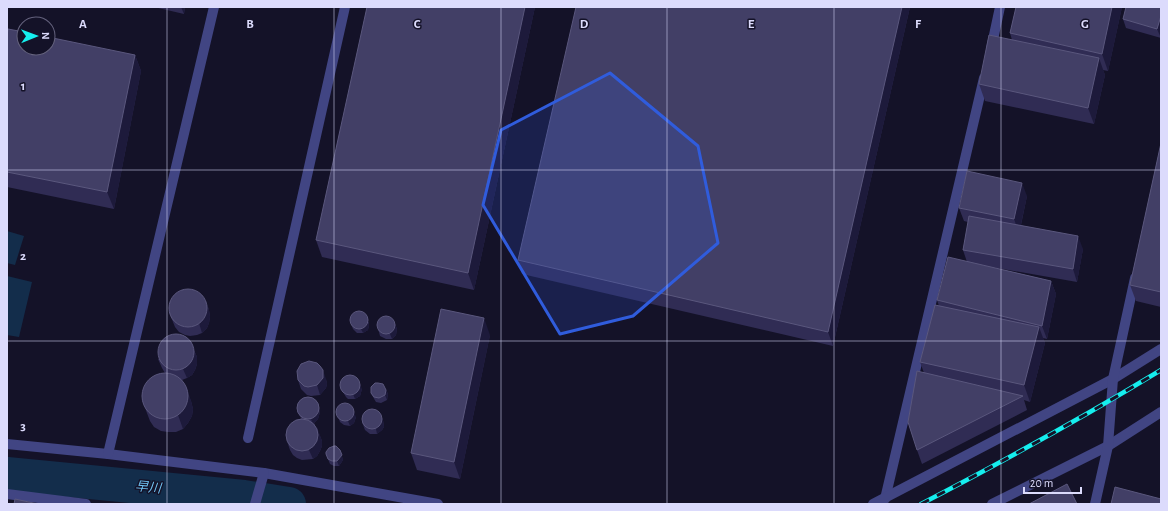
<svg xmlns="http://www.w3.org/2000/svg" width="1168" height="511" viewBox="0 0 1168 511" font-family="'Alegreya Sans','Noto Sans JP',sans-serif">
  <rect width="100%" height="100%" fill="#141228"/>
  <g fill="#132d4b">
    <path d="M7 231 24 236 15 265 7 263Z"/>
    <path d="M7 276 32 282 19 337 7 335Z"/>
  </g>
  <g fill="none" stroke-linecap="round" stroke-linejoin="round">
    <path stroke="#132d4b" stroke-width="34" d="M7 474 244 497 289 504"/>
    <g stroke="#414583" stroke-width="10">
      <path d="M991 49 1000 7"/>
      <path d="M248 438 345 7"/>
      <path d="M7 444 108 454 264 473 438 504"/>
      <path d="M108 454 214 7"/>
      <path d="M7 494 86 504"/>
      <path d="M885 499 984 78"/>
      <path d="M255 504 264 473"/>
      <path d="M873 504 1113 379 1161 349"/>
      <path d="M992 504 1108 446 1161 412"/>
      <path d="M1095 504 1108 446 1113 379 1135 278"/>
    </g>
    <g stroke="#15eeee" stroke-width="4.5">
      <path id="rail" d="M921 504C1002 462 1082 418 1161 370"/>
    </g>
    <use href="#rail" stroke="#141228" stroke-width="3" stroke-dasharray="9" stroke-linecap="butt"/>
  </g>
  <g fill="#302c54">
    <path d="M154 7H185L184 14Z"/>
    <path d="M535 7 474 290 322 257 316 240Z"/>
    <path d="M910 7 833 346 522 274 518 260Z"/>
    <path d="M1016 7H1122L1108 71 1103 70 1105 75 1094 124 985 101 979 84 1012 40 1010 33Z"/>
    <path d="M1160 7 1161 38 1126 28 1123 19Z"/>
    <path d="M7 36 135 55 141 71 114 209 7 187Z"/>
    <path d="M1161 143V307L1136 301 1130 285Z"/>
    <path d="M1027 196 1021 225 1083 249 1077 282 991 267 1051 281 1056 294 1047 339 1043 338 1045 343 1030 402 1024 400 1027 410 922 464 917 450 924 373 920 362 939 306 937 300 967 262 963 250 968 222 964 221 959 208Z"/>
    <path d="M206 301 209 310 210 317 209 323 207 328 202 333 197 335 190 336 185 335 179 332 175 327 169 312Z"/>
    <path d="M369 322V325L368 330 363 333H357L353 329 351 324Z"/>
    <path d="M395 324 397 329 396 335 392 339H386L380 336 377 325Z"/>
    <path d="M490 335 460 479 417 470 411 453Z"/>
    <path d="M193 348 197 357V364L195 370 192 375 187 378 182 380 191 401 193 409 192 416 188 423 183 429 176 432H168L161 431 154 427 150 421 142 400 165 373 162 368 158 359Z"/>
    <path d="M326 379 327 384 326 388 320 395 311 396 307 395 301 389 298 380Z"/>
    <path d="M340 387 362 389 360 396 355 399H348L346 397Z"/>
    <path d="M386 390 388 394 387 400 381 403 376 402 373 397 371 393Z"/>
    <path d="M318 404 320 412 318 419 314 423 320 436 322 441V446L320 451 317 456 313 459 302 460 297 458 293 455 290 450 287 441 301 418 297 411Z"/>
    <path d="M337 414 356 417 354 423 350 426 344 425 340 422Z"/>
    <path d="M383 420 384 427 382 430 377 434H370L365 430 362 422Z"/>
    <path d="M340 450 343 460 339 466H334L330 464 326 454Z"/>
  </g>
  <g fill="#1d1a3b">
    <path d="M181 7H185L184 14Z"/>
    <path d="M525 7H535L474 290 468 273Z"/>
    <path d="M902 7H910L833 346 828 332Z"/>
    <path d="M1112 7H1122L1108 71 1102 54Z"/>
    <path d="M1161 16V38L1157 29Z"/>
    <path d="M135 55 141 71 114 209 107 192Z"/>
    <path d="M1099 58 1105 75 1094 124 1088 108Z"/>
    <path d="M1022 183 1027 196 1019 233 1014 219Z"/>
    <path d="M1078 236 1083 249 1077 282 1073 269Z"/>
    <path d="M1051 281 1056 294 1047 339 1042 326Z"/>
    <path d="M206 301 209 310 210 317 209 323 207 328 202 333 199 323Z"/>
    <path d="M367 317 369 325 368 330 363 333 361 329Z"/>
    <path d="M484 318 490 335 460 479 454 462Z"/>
    <path d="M395 324 397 329 396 335 392 339 390 334Z"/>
    <path d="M1039 327 1045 343 1030 402 1024 385Z"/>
    <path d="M193 348 197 357V364L195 370 192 375 187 378 183 369Z"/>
    <path d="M323 370 326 379 327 384 326 388 320 395 317 385Z"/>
    <path d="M360 384 362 389 360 396 355 399 353 394Z"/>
    <path d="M187 388 191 401 193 409 192 416 188 423 183 429 178 415Z"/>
    <path d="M386 390 388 394 387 400 385 395Z"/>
    <path d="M318 404 320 412 318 419 313 424 311 419Z"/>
    <path d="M354 412 356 417 354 423 350 426 348 421Z"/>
    <path d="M381 415 383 420 384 427 382 430 377 434 376 429Z"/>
    <path d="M317 427 322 441V446L320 451 317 456 313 459 309 450Z"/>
    <path d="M340 450 343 460 339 466 337 461Z"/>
  </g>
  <g fill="#423f66" stroke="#5a577d">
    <path d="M367 7H525L468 273 316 240Z"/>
    <path d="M576 7H902L828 332 518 260Z"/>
    <path d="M1016 7H1112L1102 54 1010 33Z"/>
    <path d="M1126 7H1161V16L1157 29 1123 19Z"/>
    <path d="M8 29 24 32V48H48V37L135 55 107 192 7 172V36Z"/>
    <path d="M989 35 1099 58 1088 108 979 84Z"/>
    <path d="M1161 143V292L1130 285Z"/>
    <path d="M967 171 1022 183 1014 219 959 208Z"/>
    <path d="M969 216 1078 236 1073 269 963 250Z"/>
    <path d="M948 257 1051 281 1042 326 937 300Z"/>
    <circle cx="188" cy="308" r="19"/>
    <path d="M935 305 1039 327 1024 385 920 362Z"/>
    <path d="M441 309 484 318 454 462 411 453Z"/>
    <circle cx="359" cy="320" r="9"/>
    <circle cx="386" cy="325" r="9"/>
    <circle cx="176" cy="352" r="18"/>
    <path d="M309 361 317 363 320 366 323 370V378L317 385 308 387 304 386 298 380 297 371 301 364Z"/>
    <path d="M917 371 1023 396 917 450 908 422Z"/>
    <circle cx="165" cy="396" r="23"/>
    <circle cx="350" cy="385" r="10"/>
    <path d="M375 383H378L383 384 386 390 385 395 379 398 374 397 371 393V387Z"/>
    <circle cx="308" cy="408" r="11"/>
    <circle cx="345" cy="412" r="9"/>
    <circle cx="372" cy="419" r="10"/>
    <circle cx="302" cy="435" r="16"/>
    <path d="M334 446H336L340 450 342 455 337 461H332L328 459 326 454V452L329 448Z"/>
    <path d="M1067 484 1077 504H1029Z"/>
    <path d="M1115 487 1161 499V504H1111Z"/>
    <path d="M15 499 38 504H14Z"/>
  </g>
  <path fill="#305cdc" fill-opacity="0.2" stroke="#305cdc" stroke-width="3" stroke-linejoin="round" d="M610 73 698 146 718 243 633 316 560 334 483 205 501 130Z"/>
  <path fill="none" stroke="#dcdbfc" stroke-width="1" stroke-opacity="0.55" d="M167 7V504M334 7V504M501 7V504M667 7V504M834 7V504M1001 7V504M7 170H1161M7 341H1161"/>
  <g text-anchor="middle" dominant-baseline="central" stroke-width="3" stroke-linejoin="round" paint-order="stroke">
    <g font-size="13" font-style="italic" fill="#71c5f5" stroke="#141228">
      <text transform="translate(148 488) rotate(5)">早川</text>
    </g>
  </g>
  <g font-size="13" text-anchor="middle" font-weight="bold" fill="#dcdbfc" stroke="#141228" stroke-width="3" stroke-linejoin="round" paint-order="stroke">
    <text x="83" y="28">A</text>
    <text x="250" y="28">B</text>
    <text x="417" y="28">C</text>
    <text x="584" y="28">D</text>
    <text x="751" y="28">E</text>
    <text x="918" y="28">F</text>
    <text x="1085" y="28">G</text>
    <text x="23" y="90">1</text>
    <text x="23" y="260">2</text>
    <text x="23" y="430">3</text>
  </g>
  <rect width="1168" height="511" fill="none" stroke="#dcdbfc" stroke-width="16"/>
  <g transform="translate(36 36) rotate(89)"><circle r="19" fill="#141228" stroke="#64627d"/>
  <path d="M0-3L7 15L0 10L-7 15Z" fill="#15eeee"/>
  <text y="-6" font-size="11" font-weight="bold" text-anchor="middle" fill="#dcdbfc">N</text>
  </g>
  <path d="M1024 487v6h57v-6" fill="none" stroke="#dcdbfc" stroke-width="2"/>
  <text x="1030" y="487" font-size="12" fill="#dcdbfc" stroke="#141228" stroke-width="3" paint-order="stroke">20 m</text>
</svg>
